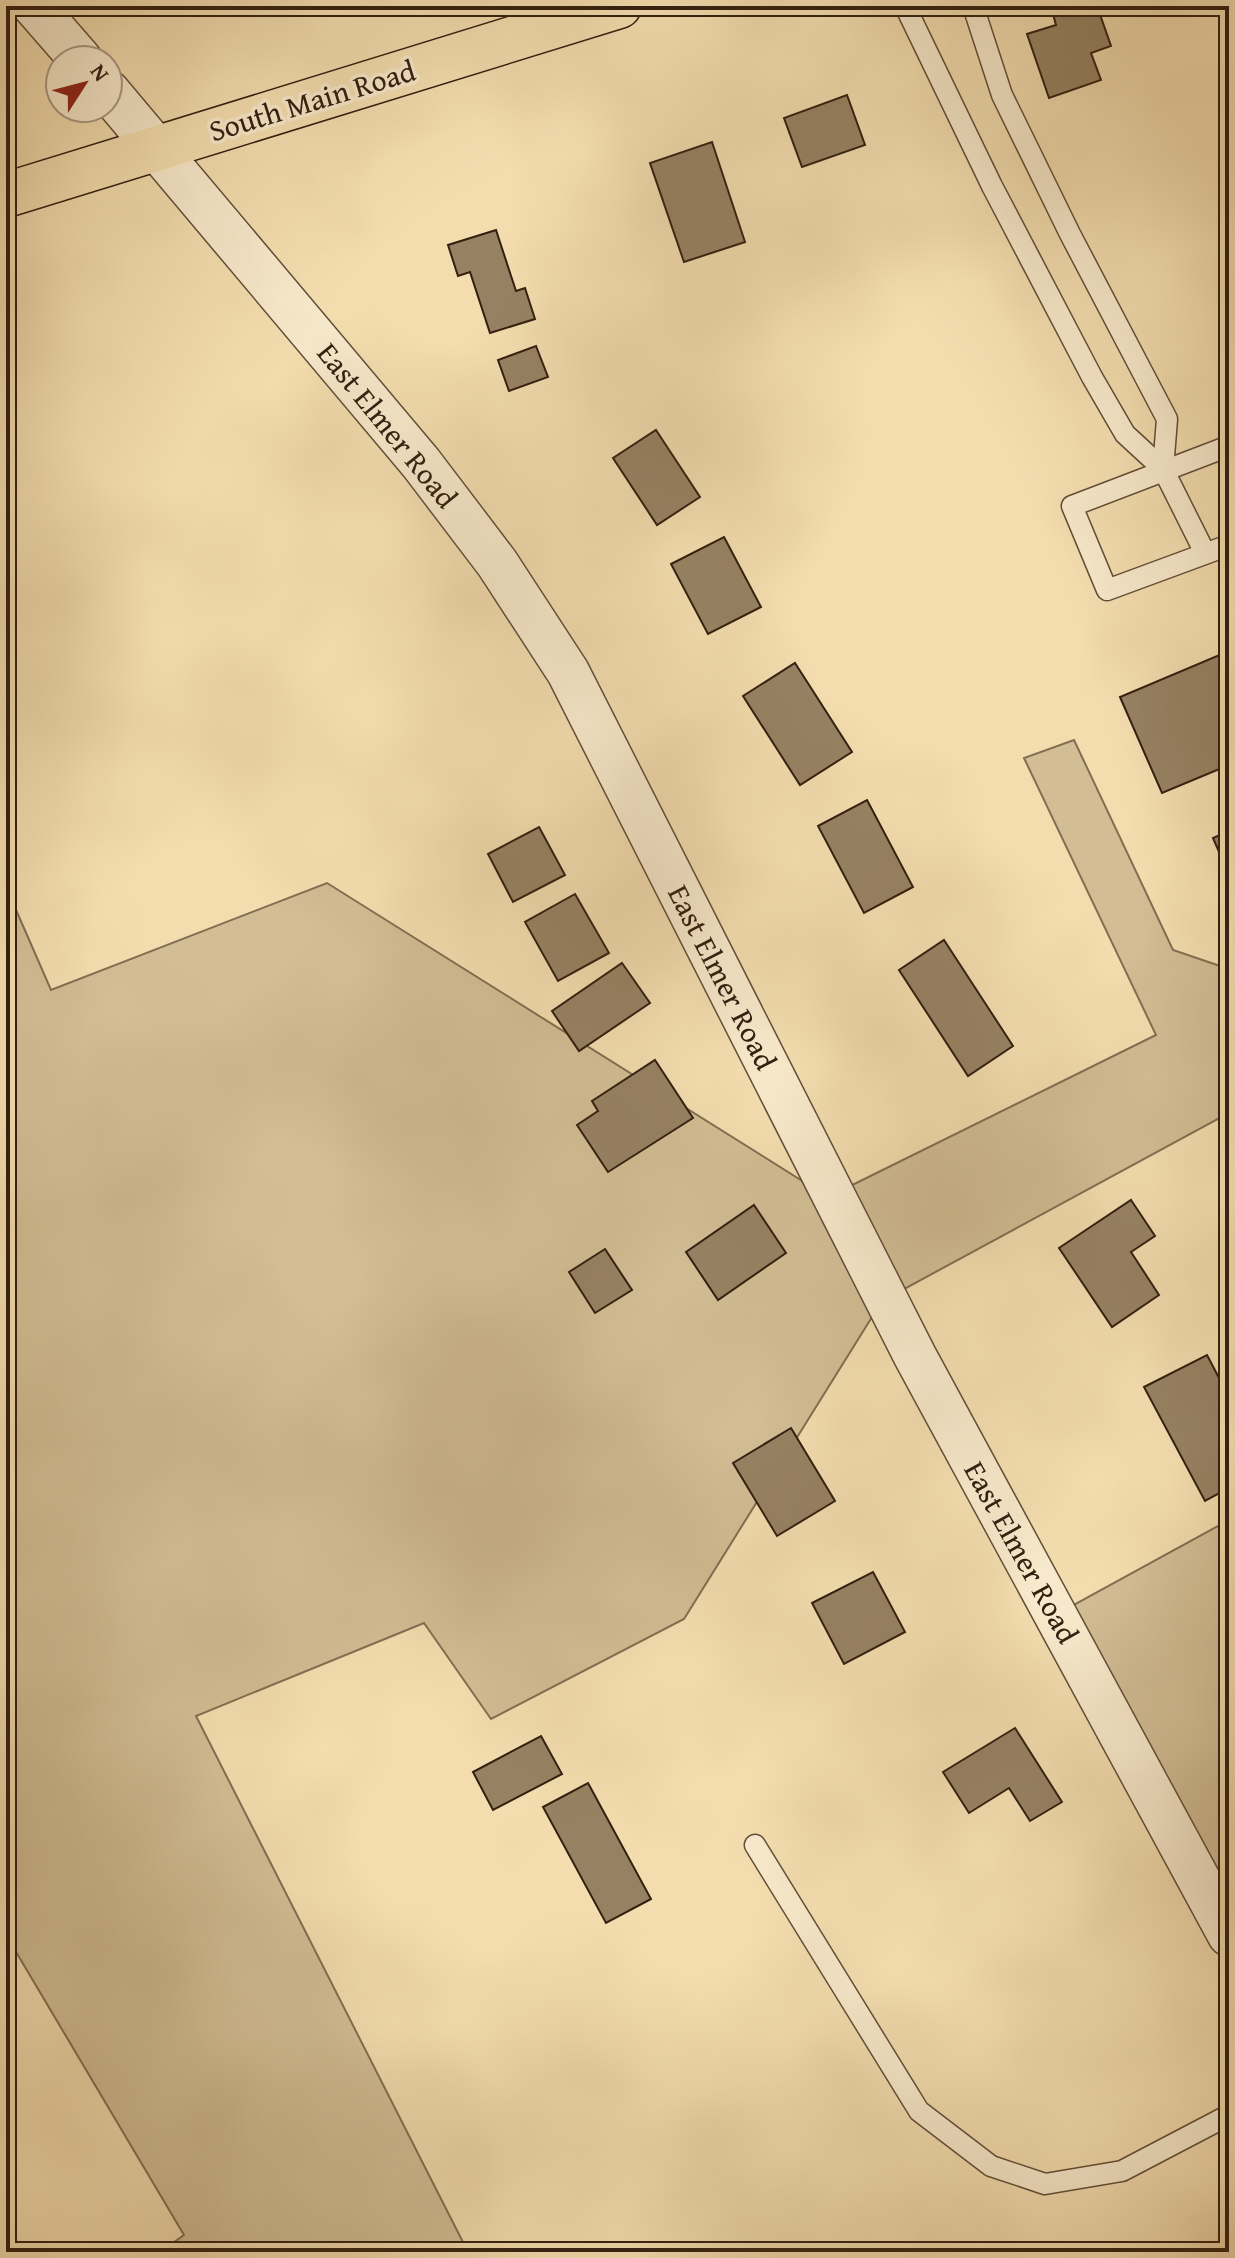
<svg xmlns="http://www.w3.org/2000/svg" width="1235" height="2258" viewBox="0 0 1235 2258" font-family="'Gentium Book Plus',serif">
  <rect width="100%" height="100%" fill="#f3ddaf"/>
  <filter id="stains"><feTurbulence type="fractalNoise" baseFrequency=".0025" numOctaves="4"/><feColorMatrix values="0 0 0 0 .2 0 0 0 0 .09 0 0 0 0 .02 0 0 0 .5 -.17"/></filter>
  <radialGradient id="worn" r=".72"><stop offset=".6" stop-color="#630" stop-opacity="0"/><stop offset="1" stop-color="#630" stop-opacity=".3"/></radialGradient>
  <g fill="#d2bd94" stroke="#826e52" stroke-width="2">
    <path d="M1074 740 1173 950 1229 969V1113L882 1301 684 1619 491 1719 424 1623 196 1716 468 2252H160L184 2235 6 1935V887L51 990 327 883 828 1197 1156 1035 1024 758Z"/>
    <path d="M1229 1520V1894L1046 1620Z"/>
  </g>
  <g fill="#968263" stroke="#321f10" stroke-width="2">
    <path d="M1078 6H1097L1111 46 1091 53 1101 80 1049 98 1027 34 1056 25 1053 14Z"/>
    <path d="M847 95 865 145 802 167 784 118Z"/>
    <path d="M712 142 745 242 684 262 650 163Z"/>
    <path d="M496 230 516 291 525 288 535 319 490 333 470 272 458 276 448 245Z"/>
    <path d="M536 346 548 377 509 391 498 360Z"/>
    <path d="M656 430 700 497 657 525 613 458Z"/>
    <path d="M724 537 761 607 708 634 671 564Z"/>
    <path d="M1229 651V765L1162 793 1120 697Z"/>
    <path d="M795 663 852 752 800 785 743 696Z"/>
    <path d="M867 800 913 887 864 913 818 826Z"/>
    <path d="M539 827 565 875 513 902 488 854Z"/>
    <path d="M1229 831V875L1213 838Z"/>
    <path d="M575 894 609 953 558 981 525 922Z"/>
    <path d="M944 940 1013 1046 968 1076 899 970Z"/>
    <path d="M622 963 650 1003 579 1051 552 1011Z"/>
    <path d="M655 1060 693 1118 608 1172 577 1125 598 1111 592 1101Z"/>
    <path d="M1131 1200 1155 1236 1131 1252 1159 1295 1112 1327 1059 1248Z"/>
    <path d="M754 1205 786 1253 718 1300 686 1252Z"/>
    <path d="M605 1249 632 1290 595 1313 569 1272Z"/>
    <path d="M1207 1355 1229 1397V1488L1205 1501 1144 1387Z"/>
    <path d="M791 1428 835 1501 777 1536 733 1463Z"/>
    <path d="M873 1572 905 1632 844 1664 812 1603Z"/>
    <path d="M1015 1728 1062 1802 1030 1821 1009 1788 969 1813 943 1772Z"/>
    <path d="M541 1736 562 1774 493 1810 473 1772Z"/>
    <path d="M588 1783 651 1899 606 1923 543 1807Z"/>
  </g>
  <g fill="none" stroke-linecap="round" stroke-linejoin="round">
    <g stroke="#624e38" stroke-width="23">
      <g id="service">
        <path d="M905 6 992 186 1092 377 1125 434 1163 469 1205 553"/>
        <path d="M973 6 1002 95 1070 234 1167 419 1163 469"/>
        <path d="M1229 446 1072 506 1107 590 1229 545"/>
        <path d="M755 1845 919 2111 991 2166 1045 2184 1122 2171 1229 2115"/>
      </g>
    </g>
    <g stroke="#624e38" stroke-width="45">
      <g id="minor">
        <path d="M34 6 81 60"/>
        <path d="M108 91 421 463 497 563 568 672 915 1356 1229 1935"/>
      </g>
    </g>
    <g stroke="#321f10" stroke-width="47">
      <path id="primary" d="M6 195 619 6"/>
    </g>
    <use href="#service" stroke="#f7e9cb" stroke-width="20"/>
    <use href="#minor" stroke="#f7e9cb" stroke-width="42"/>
    <use href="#primary" stroke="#f3ddaf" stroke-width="44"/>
  </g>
  <g text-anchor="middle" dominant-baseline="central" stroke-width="7" stroke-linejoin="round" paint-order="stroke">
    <g font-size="30" fill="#321f10" stroke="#f7e9cb">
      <text transform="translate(312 100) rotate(-17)">South Main Road</text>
      <text transform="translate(388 425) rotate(51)">East Elmer Road</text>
      <text transform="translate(723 977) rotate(63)">East Elmer Road</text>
      <text transform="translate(1022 1552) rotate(61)">East Elmer Road</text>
    </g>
  </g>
  <rect width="1235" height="2258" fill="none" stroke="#f3ddaf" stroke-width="32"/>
  <rect x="8" y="8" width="1219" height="2242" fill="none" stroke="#321f10" stroke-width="4"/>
  <rect x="16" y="16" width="1203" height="2226" fill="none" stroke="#321f10" stroke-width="2"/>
  <g transform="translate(84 84) rotate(54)"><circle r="38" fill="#f7e9cb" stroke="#a89880" stroke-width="2"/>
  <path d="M0-6L14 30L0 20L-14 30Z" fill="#8f2418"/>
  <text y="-12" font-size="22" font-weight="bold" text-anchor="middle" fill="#321f10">N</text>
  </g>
  <rect width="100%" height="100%" filter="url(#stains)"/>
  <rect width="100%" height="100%" fill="url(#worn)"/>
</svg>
